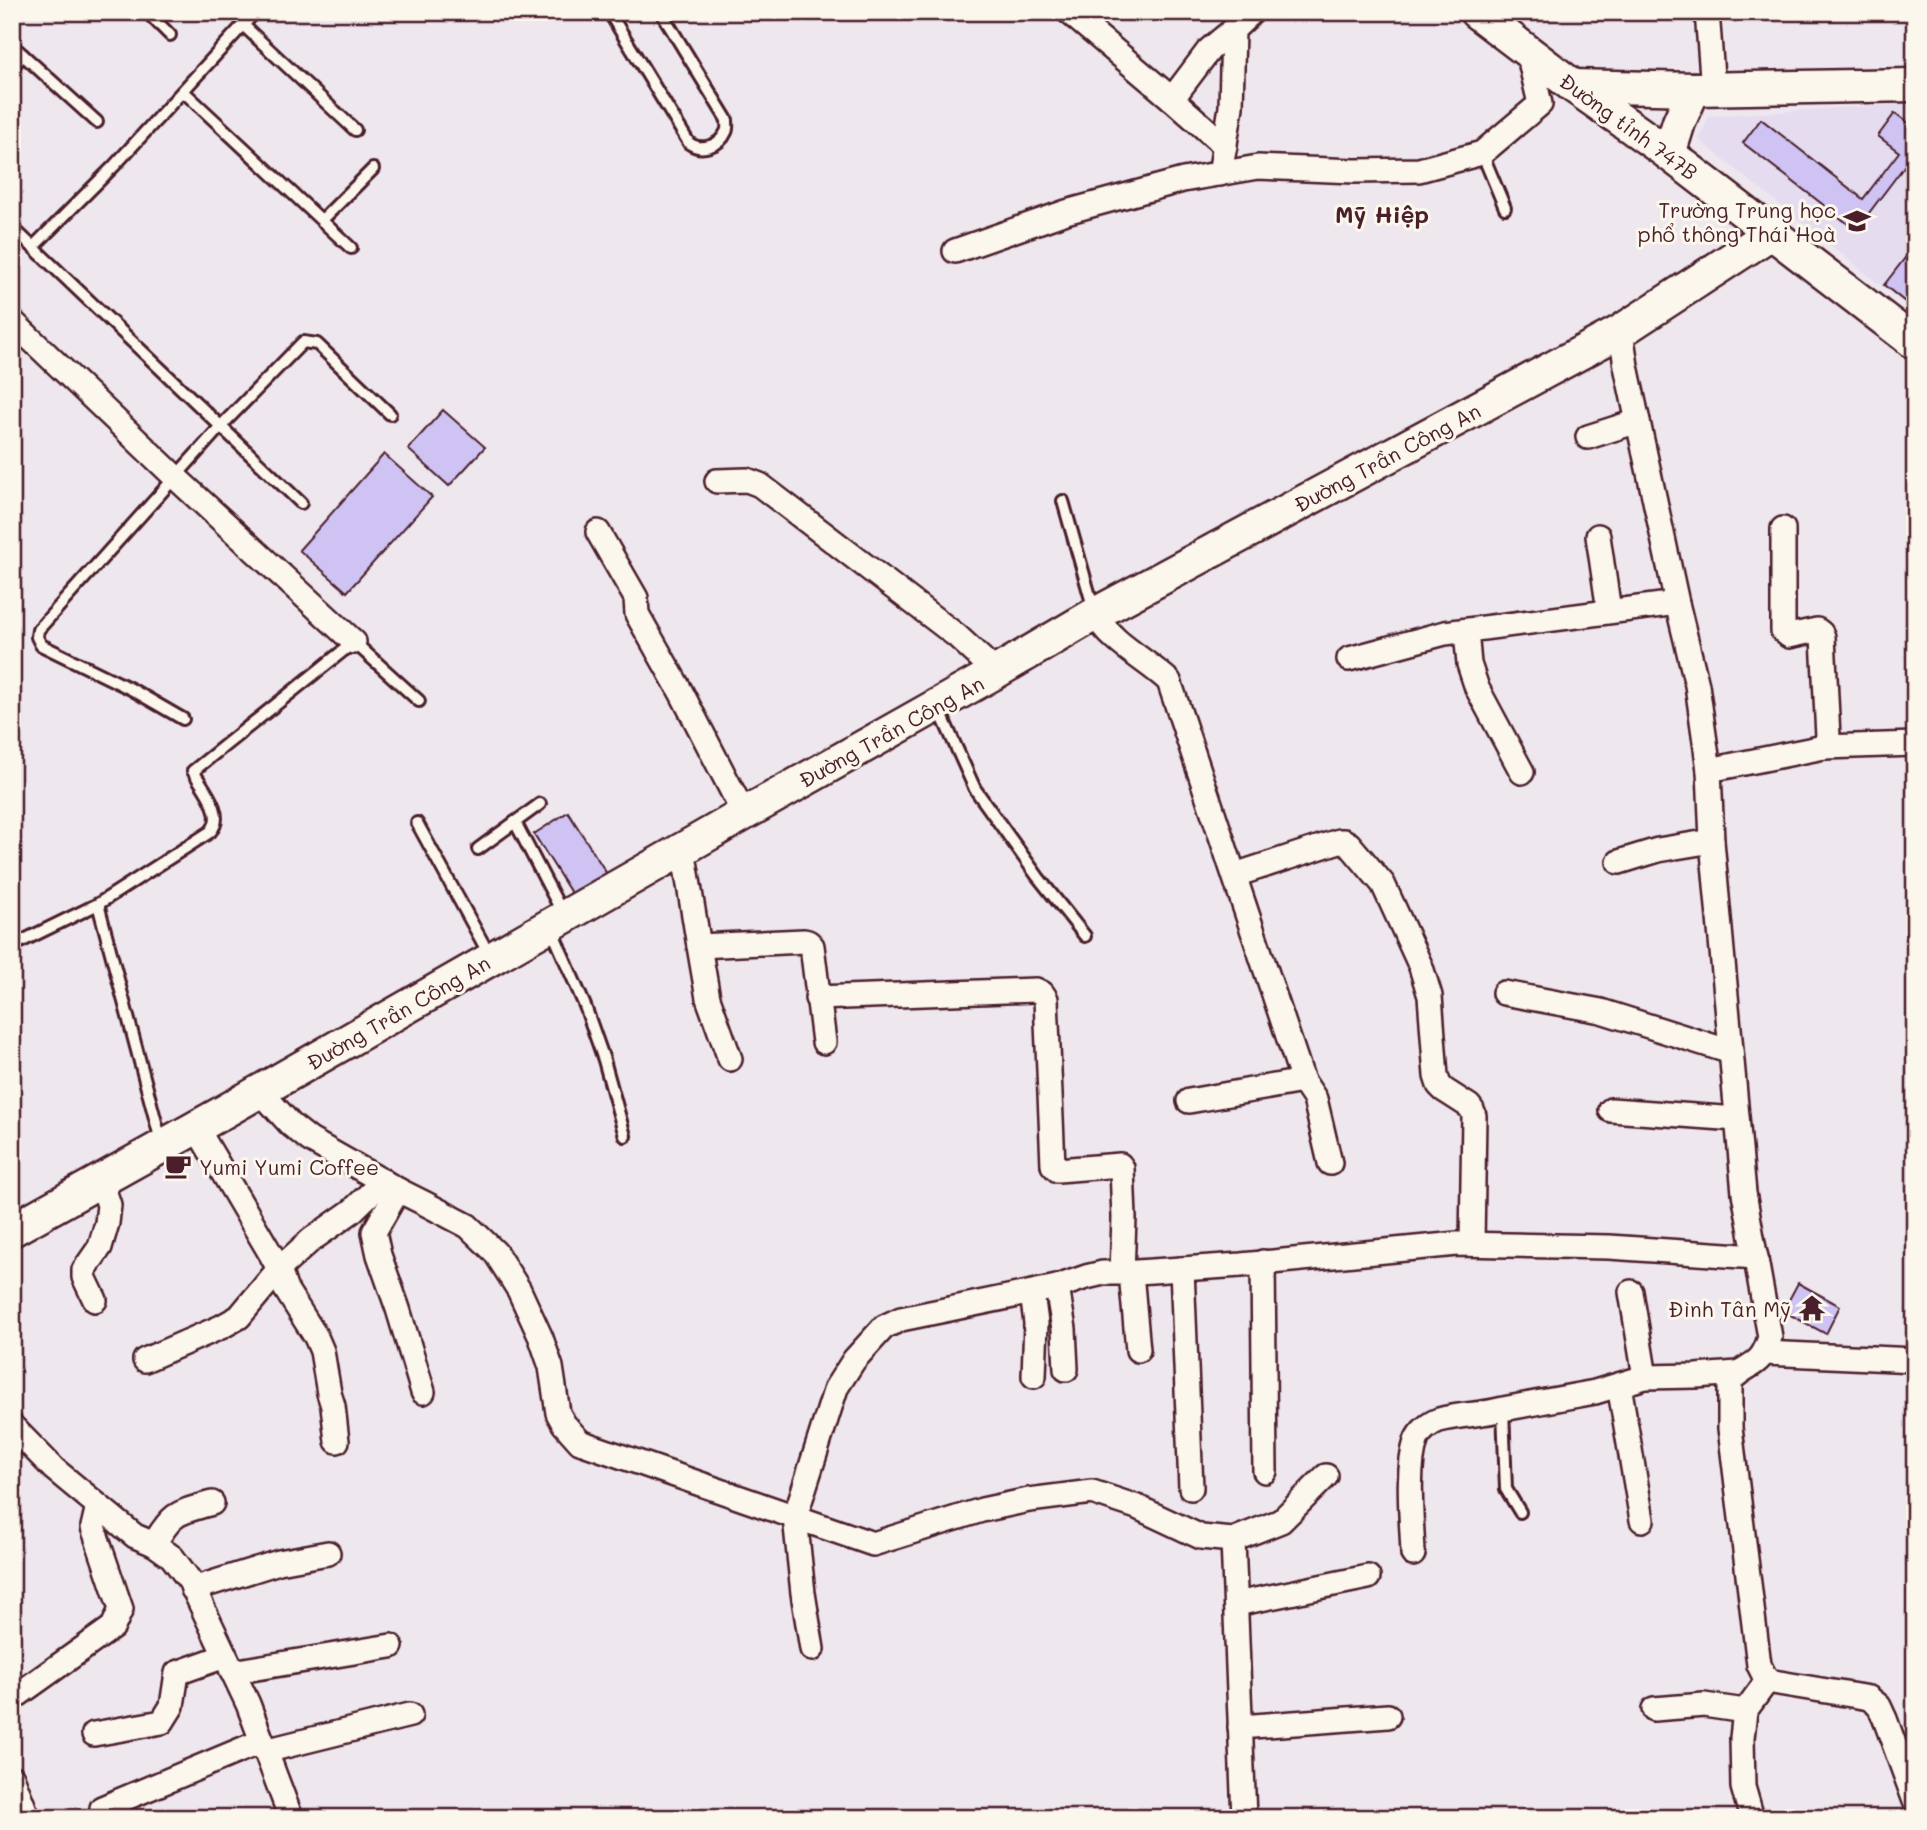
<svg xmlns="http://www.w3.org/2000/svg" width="1927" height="1830" viewBox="0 0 1927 1830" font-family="Mali,sans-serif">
  <rect width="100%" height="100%" fill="#eee7ee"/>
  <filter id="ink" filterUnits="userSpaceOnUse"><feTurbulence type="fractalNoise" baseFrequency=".0143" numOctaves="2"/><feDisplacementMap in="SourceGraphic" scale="14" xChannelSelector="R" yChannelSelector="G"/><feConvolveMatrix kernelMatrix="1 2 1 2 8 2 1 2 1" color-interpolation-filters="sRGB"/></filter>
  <g filter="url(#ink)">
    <path fill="#e5dcf0" d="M1904 104 1915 112V301L1909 308 1699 140 1709 116Z"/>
    <g fill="#cfc3f4" stroke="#4a1f2b" stroke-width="2">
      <path d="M1895 113 1915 128V164L1909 160 1856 230 1743 143 1761 119 1863 199 1899 152 1878 136Z"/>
      <path d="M1915 245V297L1909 305 1884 285Z"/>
      <path d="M443 410 485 447 449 486 408 449Z"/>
      <path d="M384 454 432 497 347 592 299 550Z"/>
      <path d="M568 812 607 874 573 896 534 834Z"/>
      <path d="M1798 1283 1840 1306 1826 1334 1783 1311Z"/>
    </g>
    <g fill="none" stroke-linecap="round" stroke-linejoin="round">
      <g stroke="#4a1f2b" stroke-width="16">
        <g id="lane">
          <path d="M147 12 170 35"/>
          <path d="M609 12 689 143C701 152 720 146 726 132 728 129 727 124 727 120L661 12"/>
          <path d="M243 25 355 130"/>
          <path d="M12 45 23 55 12 67"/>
          <path d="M23 55 97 122"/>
          <path d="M183 91 351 248"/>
          <path d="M1482 153 1505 208"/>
          <path d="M322 220 373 169"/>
          <path d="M12 227 301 503"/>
          <path d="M33 247 114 166 255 12"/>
          <path d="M1063 501 1094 610"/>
          <path d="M938 707 975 789 1038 877 1085 936"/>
          <path d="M183 719 131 689 41 645 37 637 38 630 221 426 303 342 317 344 390 414"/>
          <path d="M515 822 563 914"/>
          <path d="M417 823 490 956"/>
          <path d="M478 849 540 804"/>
          <path d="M98 904 161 1141"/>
          <path d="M551 928 585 1006 604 1060 625 1136"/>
          <path d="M12 946 98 904 210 832C227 815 203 788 193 771L354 642 419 701"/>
          <path d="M1503 1409 1506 1489 1520 1512"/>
        </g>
      </g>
      <g stroke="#4a1f2b" stroke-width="28">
        <g id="street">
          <path d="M1069 12 1172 99 1209 50 1233 30"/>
          <path d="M1707 12 1713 89"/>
          <path d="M1172 99 1225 146"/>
          <path d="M1220 174 1231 107 1233 30 1252 12"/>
          <path d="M955 251 1066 212 1183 180 1258 167 1355 171 1419 170 1482 153 1540 104 1528 52"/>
          <path d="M12 321 175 477 354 642"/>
          <path d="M1621 331 1626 366 1677 603 1697 685 1709 770 1712 841 1744 1193 1770 1337C1760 1370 1750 1360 1730 1381V1428L1759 1665 1767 1681 1869 1698 1879 1706 1885 1719 1915 1801"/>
          <path d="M1588 437 1638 421"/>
          <path d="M717 481 747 480 760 485 957 636 996 672"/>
          <path d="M598 532 636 598 637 614 681 692 744 814"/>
          <path d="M1598 536 1609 611"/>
          <path d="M1095 614C1112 644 1144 658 1169 681L1303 1081 1315 1099 1330 1163"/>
          <path d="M1466 631 1469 664 1477 688 1522 772"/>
          <path d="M1349 659 1445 633 1677 603"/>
          <path d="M1824 747 1915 744"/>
          <path d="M1709 770 1824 747 1828 737 1823 637 1821 633 1817 630 1789 636 1783 631V529"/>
          <path d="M683 849 699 946 804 941 808 942 812 946 824 1042"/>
          <path d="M1619 862 1658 850 1712 841"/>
          <path d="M1235 875 1339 841H1344L1349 844 1383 884 1421 967 1430 996 1436 1076 1439 1085 1444 1090 1469 1106 1472 1110 1474 1116 1472 1244"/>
          <path d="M699 946 708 998 730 1059"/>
          <path d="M1504 993 1601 1011 1731 1052"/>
          <path d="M817 998 1036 990 1042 993 1046 999 1053 1165 1058 1170 1120 1165 1122 1168 1124 1218 1122 1273 1241 1265 1457 1244 1609 1247 1756 1257"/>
          <path d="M260 1091 291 1125 310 1140 398 1190 426 1204 468 1226 495 1252 519 1290 541 1338 551 1367 558 1413 564 1424 580 1442 873 1544 982 1510 1029 1500 1092 1492 1137 1507 1201 1537 1233 1540 1281 1521 1326 1476"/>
          <path d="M1189 1101 1303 1081"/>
          <path d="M1611 1110 1737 1119"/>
          <path d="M196 1127 272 1256 279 1269 285 1288 316 1337 322 1351 329 1393 333 1406 337 1441"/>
          <path d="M398 1190 374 1232 379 1255 398 1309 423 1392"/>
          <path d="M1263 1262 1265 1471"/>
          <path d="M1182 1269 1191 1488"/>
          <path d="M1131 1273 1138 1350"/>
          <path d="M1057 1287 1064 1329 1066 1369"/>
          <path d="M1631 1292 1645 1377"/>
          <path d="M1032 1293 1036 1323 1034 1376"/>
          <path d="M95 1300 84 1277V1270L100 1247 107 1223 109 1205 101 1181"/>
          <path d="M1765 1353 1915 1360"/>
          <path d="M145 1360 221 1327 239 1317 279 1269 311 1240 352 1211 383 1181"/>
          <path d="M1619 1385 1642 1520"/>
          <path d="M12 1426 54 1469 135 1536 154 1544 172 1557 190 1581 248 1704 291 1818"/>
          <path d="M1233 1540 1244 1818"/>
          <path d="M154 1544C173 1512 177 1513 212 1503"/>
          <path d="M1413 1554C1412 1521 1406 1472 1416 1441 1419 1432 1430 1423 1439 1420 1460 1414 1482 1415 1503 1409L1595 1392 1645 1377 1696 1376 1738 1373"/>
          <path d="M193 1589 279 1562 328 1553"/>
          <path d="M1236 1604 1368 1577"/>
          <path d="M812 1649 803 1593 795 1517 836 1388 854 1360 884 1327 901 1319 1057 1287 1086 1277 1103 1273H1122"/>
          <path d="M232 1672 391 1646"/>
          <path d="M12 1699 113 1627 121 1609 93 1527 98 1506"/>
          <path d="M1654 1709 1704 1705 1745 1711 1767 1681"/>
          <path d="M1745 1711 1742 1738 1743 1787 1752 1818"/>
          <path d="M1240 1727 1388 1716"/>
          <path d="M94 1734 162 1722 172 1706 177 1673 225 1656"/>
          <path d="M265 1751 410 1715"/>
          <path d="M12 1777 28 1818"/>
          <path d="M102 1808 262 1741"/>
        </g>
      </g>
      <g stroke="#4a1f2b" stroke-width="37">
        <g id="secondary">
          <path d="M1476 12 1573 86 1669 154 1915 343"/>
          <path d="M1573 86 1694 89 1915 85"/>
          <path d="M1669 154 1679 122 1694 89"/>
          <path d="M12 1230 220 1114 744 814 996 672 1095 614 1621 331 1759 241 1769 232"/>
        </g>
      </g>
      <use href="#lane" stroke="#fbf7ec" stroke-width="10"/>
      <use href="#street" stroke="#fbf7ec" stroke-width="23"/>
      <use href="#secondary" stroke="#fbf7ec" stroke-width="32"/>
    </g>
  </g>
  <defs>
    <g id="school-bare" transform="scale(2.1)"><path d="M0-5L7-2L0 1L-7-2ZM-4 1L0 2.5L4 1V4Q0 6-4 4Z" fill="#4a1f2b" stroke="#fbf7ec" stroke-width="2.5" paint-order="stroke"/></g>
    <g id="cafe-bare" transform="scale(2.1)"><path d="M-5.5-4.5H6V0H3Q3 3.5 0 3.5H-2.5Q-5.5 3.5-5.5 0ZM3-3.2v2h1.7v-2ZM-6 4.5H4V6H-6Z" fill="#4a1f2b" stroke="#fbf7ec" stroke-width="2.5" paint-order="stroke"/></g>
    <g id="temple-bare" transform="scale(2.1)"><path d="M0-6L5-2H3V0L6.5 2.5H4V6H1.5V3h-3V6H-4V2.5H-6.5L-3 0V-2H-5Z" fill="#4a1f2b" stroke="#fbf7ec" stroke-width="2.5" paint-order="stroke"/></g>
  </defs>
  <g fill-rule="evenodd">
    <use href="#school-bare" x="1857" y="221"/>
    <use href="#cafe-bare" x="178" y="1166"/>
    <use href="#temple-bare" x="1812" y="1308"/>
  </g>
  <g text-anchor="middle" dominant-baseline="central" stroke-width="6" stroke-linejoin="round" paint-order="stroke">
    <g font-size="21" fill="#4a1f2b" stroke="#fbf7ec">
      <text transform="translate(1629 126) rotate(36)">Đường tỉnh 747B</text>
      <text transform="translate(1387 457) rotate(-28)">Đường Trần Công An</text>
      <text transform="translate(891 731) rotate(-29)">Đường Trần Công An</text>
      <text transform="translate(398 1012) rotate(-30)">Đường Trần Công An</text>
    </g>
    <g font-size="21" fill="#4a1f2b" stroke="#fbf7ec" text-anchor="end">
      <text x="1836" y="209">Trường Trung học<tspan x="1836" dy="24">phổ thông Thái Hoà</tspan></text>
      <text x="199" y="1166" text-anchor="start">Yumi Yumi Coffee</text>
      <text x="1791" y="1308">Đình Tân Mỹ</text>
    </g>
    <g font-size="23" font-weight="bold" fill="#4a1f2b" stroke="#fbf7ec">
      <text x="1382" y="214">Mỹ Hiệp</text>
    </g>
  </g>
  <rect width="1927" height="1830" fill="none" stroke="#fbf7ec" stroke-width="42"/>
  <rect x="21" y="21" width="1885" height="1788" fill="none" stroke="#4a1f2b" stroke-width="2.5" filter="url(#ink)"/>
</svg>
